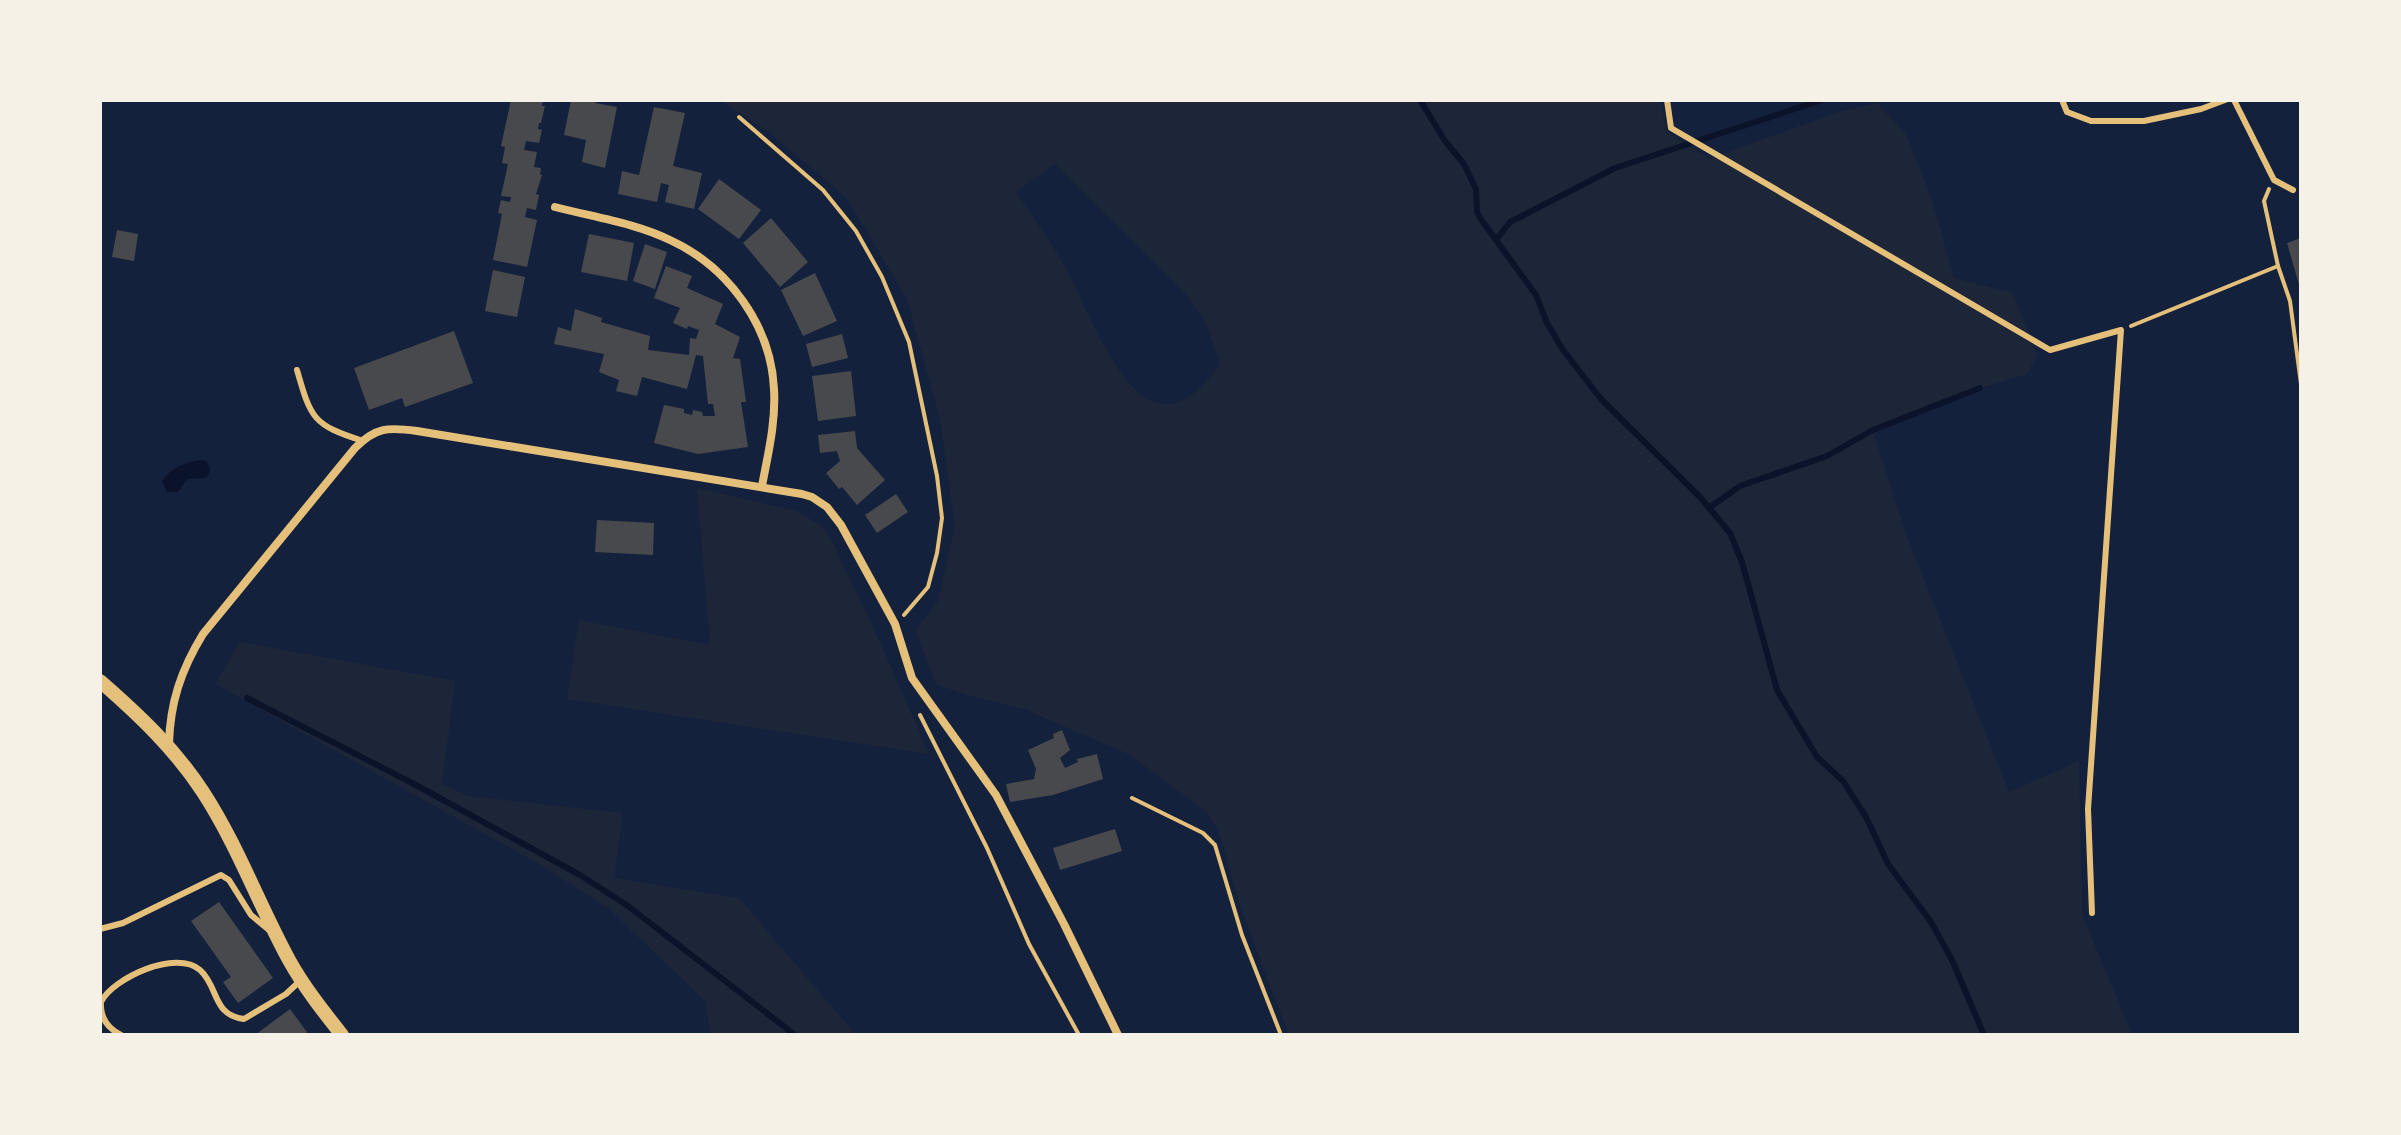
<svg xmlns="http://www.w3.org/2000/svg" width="2401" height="1135" viewBox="0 0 2401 1135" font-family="'Noto Sans',sans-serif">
  <rect width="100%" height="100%" fill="#14213d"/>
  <g fill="#1d2539" fill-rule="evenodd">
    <path d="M720 100H1661L1666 131 1709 159 1839 112 1877 103 1906 134 1932 200 1954 278 2013 293 2037 355 2027 374 1980 388 1873 430 1906 535 2009 792 2079 761 2082 914 2132 1035H1289L1241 909 1219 832 1206 811 1128 754 1024 709 966 695 936 684 915 630 938 601 955 526 940 419 907 299 847 198 766 130ZM1055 164 1188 296 1208 327 1220 365C1206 383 1187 407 1161 404 1119 398 1083 299 1064 265 1050 240 1032 216 1016 192Z"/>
    <path d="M697 488 797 511 823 527 832 541 884 651 929 754 567 699 579 620 710 645Z"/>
    <path d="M240 642 455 681 442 784 468 796 623 813 614 878 739 898 856 1035H711L705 1001 608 908 539 864 215 684Z"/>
  </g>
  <path fill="#0b132b" d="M199 460 206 461C211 468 211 472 206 478L187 479 178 492H167L162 481C171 468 183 463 199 460Z"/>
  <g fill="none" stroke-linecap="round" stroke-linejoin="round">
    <g stroke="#0b132b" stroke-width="6">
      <path d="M1420 100 1445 141 1464 164 1476 189 1477 212 1480 218 1536 295 1547 323 1563 350 1601 399 1700 497 1730 533 1742 562 1777 690 1817 757 1843 781 1866 817 1888 864 1931 922 1952 960 1984 1035"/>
      <path d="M1496 240 1510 222 1615 168 1822 100"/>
      <path d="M1709 508 1740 486 1827 456 1873 430 1980 388"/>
      <path d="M247 698 414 784 580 875 628 906 795 1035"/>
    </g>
  </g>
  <g fill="#48494c">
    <path d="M511 100H543L542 106H545L541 123H539L538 129 542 130 539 143 526 141 524 150 537 152 534 167 541 168 540 174 542 175 536 194 539 195 536 210 527 208 525 217 537 220 527 267 493 260 502 214 498 213 501 200 510 202 511 197 501 196 508 164 502 163 505 147 501 146Z"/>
    <path d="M571 100H596L595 103 617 107 605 168 582 162 586 140 564 135Z"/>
    <path d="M654 107 685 113 673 166 702 173 694 209 665 202 669 185 661 183 657 202 618 194 622 171 639 175Z"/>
    <path d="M719 179 761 210 739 239 698 209Z"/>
    <path d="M771 218 808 262 780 287 743 243Z"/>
    <path d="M117 230 138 234 134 261 112 257Z"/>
    <path d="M589 234 634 243 627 281 581 272Z"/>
    <path d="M2301 238V288H2300L2287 243Z"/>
    <path d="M645 244 667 252 655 289 633 281Z"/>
    <path d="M666 266 692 276 687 288 723 304 715 324 740 337 733 358 740 359 746 402H741L748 447 698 454 654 443 664 405 684 409V413L692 415 693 410 702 412 703 416H715L713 404H708L703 356 696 355 687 389 642 377 637 396 616 391 619 380 599 372 604 354 554 344 558 327 571 331 575 309 602 318 601 322 650 336 648 350 689 355 690 338 696 339 699 330 688 326 687 329 673 323 680 308 654 298Z"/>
    <path d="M493 270 525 277 517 317 485 311Z"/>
    <path d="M815 273 837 321 803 336 781 290Z"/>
    <path d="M454 331 473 383 405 407 402 398 369 410 354 368Z"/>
    <path d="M842 334 848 358 812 367 806 344Z"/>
    <path d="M851 371 856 416 818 421 812 376Z"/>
    <path d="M855 431 857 448 885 480 857 505 842 487 839 489 826 473 840 461 837 451 820 453 818 435Z"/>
    <path d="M896 494 908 512 877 533 865 515Z"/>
    <path d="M597 520 654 523 653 555 595 552Z"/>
    <path d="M1062 730 1070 750 1060 758 1065 768 1078 762 1077 759 1097 754 1103 779 1053 795 1010 802 1006 784 1034 779 1036 769 1028 750 1054 738 1053 734Z"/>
    <path d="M1115 829 1122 851 1060 870 1053 848Z"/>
    <path d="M219 902 273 978 238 1003 223 982 231 977 191 921Z"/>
    <path d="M290 1009 309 1035H255Z"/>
  </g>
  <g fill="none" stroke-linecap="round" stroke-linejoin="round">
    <g stroke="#e5c07b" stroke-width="4">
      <path d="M739 117 823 190 856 231 882 277 909 342 937 476 942 518 937 553 928 587 904 615"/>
      <path d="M2269 189 2264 201 2278 266 2290 301 2301 384"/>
      <path d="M2131 326 2278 266"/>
      <path d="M920 715 987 848 1029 944 1079 1035"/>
      <path d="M1132 798 1203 833 1215 845 1242 935 1281 1035"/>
    </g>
    <g stroke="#e5c07b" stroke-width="6">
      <path d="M1667 100 1671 128 2050 350 2121 330 2088 809 2092 913"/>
      <path d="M2062 100 2067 112 2091 121H2144L2201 109 2225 100"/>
      <path d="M2234 100 2274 180 2293 190"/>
      <path d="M297 370C311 419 313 425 363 441"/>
      <path d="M100 929 123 923 221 875 229 880 251 915 269 930"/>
      <path d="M121 1035C107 1028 100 1018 101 1002 113 978 176 949 200 970 219 987 212 1015 244 1019L286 994 301 980"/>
    </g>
    <g stroke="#e5c07b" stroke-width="8">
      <path d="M555 207C593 217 636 223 672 241 729 268 771 326 774 389 776 422 768 454 762 486"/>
      <path d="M169 744C170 703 181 670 203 634L355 448C376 427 388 427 417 431L802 494 812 497 827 507 841 525 895 624 912 678 996 795 1064 924 1118 1035"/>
    </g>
    <path stroke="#e5c07b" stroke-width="14" d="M100 681C139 715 175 749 203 792 238 846 259 905 289 960 304 987 323 1011 342 1035"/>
  </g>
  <rect width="2401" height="1135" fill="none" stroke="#f6f1e7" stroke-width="204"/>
</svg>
